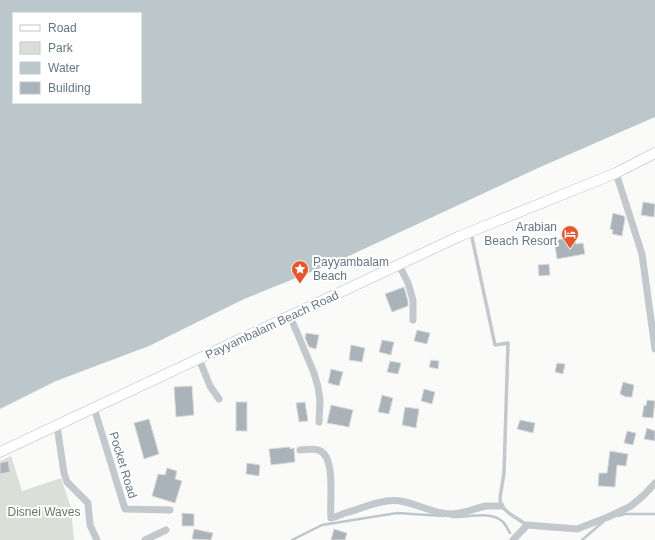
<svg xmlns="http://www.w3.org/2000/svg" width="655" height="540" viewBox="0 0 655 540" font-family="Helvetica,sans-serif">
  <rect width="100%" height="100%" fill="#fafaf8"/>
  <path fill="#dadfd7" d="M11 456 22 491 61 478 71 508 74 540H0V461Z"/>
  <path fill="#bbc7cb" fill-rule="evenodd" d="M0 0H655V117L538 168 338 261 244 299 149 346 56 381 0 409ZM13 13H141V103H13Z"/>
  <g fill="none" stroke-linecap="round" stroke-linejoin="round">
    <g stroke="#bbc7cb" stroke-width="2.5">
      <path d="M618 516 625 514H655"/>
      <path d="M452 517C467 518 491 510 503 522 506 525 508 530 510 533"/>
      <path d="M292 540 322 525 397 513 443 516"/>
      <path d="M582 540 603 522"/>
    </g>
  </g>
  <g fill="#aab3b9" stroke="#dcdcda">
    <path d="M643 202 655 204 654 217 641 215Z"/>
    <path d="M613 213 624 216 625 218 622 236 612 234 613 230 610 229Z"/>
    <path d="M575 237 576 244 583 243 585 254 557 259 554 240Z"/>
    <path d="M549 264 550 275 539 276 538 265Z"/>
    <path d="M404 287 408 301V306L392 312 385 294Z"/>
    <path d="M417 330 430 333 427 344 414 341Z"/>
    <path d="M306 333 319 335 316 349 309 347 305 338Z"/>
    <path d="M382 340 394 342 391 355 379 352Z"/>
    <path d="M351 345 365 348 362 362 349 360Z"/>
    <path d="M431 360 439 361 438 369 429 367Z"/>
    <path d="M390 361 401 363 398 374 387 372Z"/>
    <path d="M557 363 565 364 563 374 555 372Z"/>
    <path d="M331 369 343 372 339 386 328 383Z"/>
    <path d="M623 382 634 385 632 397H626L620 394Z"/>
    <path d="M192 386 194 415 176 417 174 387Z"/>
    <path d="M424 389 435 392 432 404 421 401Z"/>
    <path d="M382 395 393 398 389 414 378 412Z"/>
    <path d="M647 400 655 401 653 418 642 417 644 405 646 406Z"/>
    <rect x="236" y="402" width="11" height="29"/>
    <path d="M305 402 308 421 299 422 296 403Z"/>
    <path d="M331 405 353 410 349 427 327 423Z"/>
    <path d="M405 407 419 409 416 428 402 425Z"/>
    <path d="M149 419 159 454 144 459 134 423Z"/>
    <path d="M520 420 535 423 533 433 517 429Z"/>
    <path d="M647 428 655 431V441L644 439Z"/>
    <path d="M627 431 636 433 633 445 624 443Z"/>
    <path d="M290 447V449L294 448 295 462 271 465 269 449Z"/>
    <path d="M610 451 628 454 626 466 617 465 615 487 598 486 599 473H607Z"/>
    <path d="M8 461 10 472 0 474V463Z"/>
    <path d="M247 463 260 465 259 476 246 474Z"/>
    <path d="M167 468 177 471 175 479 182 481 175 503 152 496 158 474 165 475Z"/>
    <path d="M182 513 194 514V526H182Z"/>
    <path d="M194 529 213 533 211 540 192 539Z"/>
    <path d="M334 529 347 533 345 540H331Z"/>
  </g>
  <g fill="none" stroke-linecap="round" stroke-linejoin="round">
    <g stroke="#b3babf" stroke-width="11">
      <path id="secondary" d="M0 452 460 236 616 173 655 153"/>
    </g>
    <path stroke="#c3c8cc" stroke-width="3.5" d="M471 233 495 345 508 343 504 473 500 498 501 506 510 514 527 525"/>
    <g stroke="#c3c8cc" stroke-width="7">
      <path d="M616 173 642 254 655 349"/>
      <path d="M399 265 408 283 413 300V320"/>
      <path d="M290 316 314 373 318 387 320 400 319 422"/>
      <path d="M199 359 210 386 219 399"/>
      <path d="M94 408 125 509 170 510"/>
      <path d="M57 426 64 473 67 482 88 503 90 525 97 540"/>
      <path d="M300 450C305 450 313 448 318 450 337 455 329 503 331 518 336 517 340 515 345 513 359 509 373 503 387 501 409 498 428 513 450 514 462 514 473 509 486 506 491 506 496 506 501 506"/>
      <path d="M145 540 166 530"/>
      <path d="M513 540 527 525 577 529 608 517 631 506 644 495 655 483"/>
    </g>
    <use href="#secondary" stroke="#fff" stroke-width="10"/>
  </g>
  <defs>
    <g id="hotel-pin" transform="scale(0.9)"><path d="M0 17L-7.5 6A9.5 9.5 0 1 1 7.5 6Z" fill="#e4572e" stroke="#fff"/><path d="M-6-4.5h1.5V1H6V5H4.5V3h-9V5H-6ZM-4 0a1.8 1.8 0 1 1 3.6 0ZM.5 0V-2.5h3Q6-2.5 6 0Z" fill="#fff"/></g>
    <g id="sight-pin" transform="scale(0.9)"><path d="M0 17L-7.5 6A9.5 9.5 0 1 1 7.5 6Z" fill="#e4572e" stroke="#fff"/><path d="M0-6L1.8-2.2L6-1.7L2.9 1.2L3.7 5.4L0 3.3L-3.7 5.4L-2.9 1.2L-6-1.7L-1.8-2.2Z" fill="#fff"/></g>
  </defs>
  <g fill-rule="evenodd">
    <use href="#hotel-pin" x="570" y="234"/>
    <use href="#sight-pin" x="300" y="269"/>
  </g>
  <g text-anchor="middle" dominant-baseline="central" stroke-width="4" stroke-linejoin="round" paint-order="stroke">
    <g font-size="12" fill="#657683" stroke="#fff" text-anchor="end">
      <text x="557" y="227">Arabian<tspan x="557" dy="14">Beach Resort</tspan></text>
      <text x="313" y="262" text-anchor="start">Payyambalam<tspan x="313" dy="14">Beach</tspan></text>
    </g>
    <g font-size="12" fill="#657683" stroke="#fff">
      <text transform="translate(272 325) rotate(-25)">Payyambalam Beach Road</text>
      <text transform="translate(123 465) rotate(73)">Pocket Road</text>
    </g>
    <g font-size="12" fill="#687a64" stroke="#fff">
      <text x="44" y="512">Disnei Waves</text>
    </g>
  </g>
  <rect x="12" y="12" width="130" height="92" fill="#ffffff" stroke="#c1c8cd"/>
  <rect x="20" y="25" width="20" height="6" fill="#ffffff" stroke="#c1c8cd"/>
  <text x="48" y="32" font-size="12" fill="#657683">Road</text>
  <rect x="20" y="42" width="20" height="12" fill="#dadfd7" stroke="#c1c8cd"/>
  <text x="48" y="52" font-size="12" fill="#657683">Park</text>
  <rect x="20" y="62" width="20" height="12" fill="#bbc7cb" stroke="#c1c8cd"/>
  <text x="48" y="72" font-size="12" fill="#657683">Water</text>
  <rect x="20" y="82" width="20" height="12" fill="#aab3b9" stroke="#c1c8cd"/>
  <text x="48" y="92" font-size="12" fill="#657683">Building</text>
</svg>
